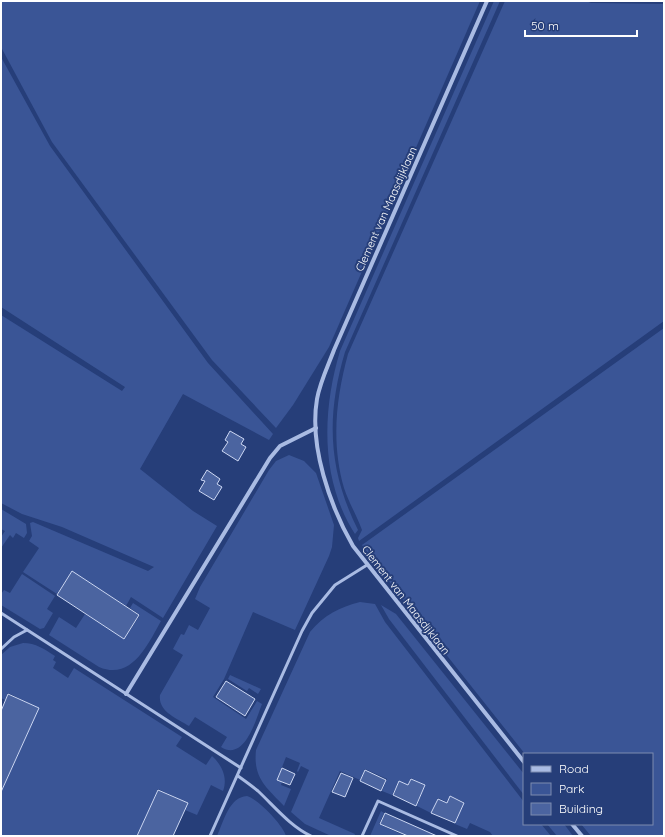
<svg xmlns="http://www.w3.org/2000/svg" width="665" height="837" viewBox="0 0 665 837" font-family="Quicksand,sans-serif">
  <rect width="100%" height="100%" fill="#263e79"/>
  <g fill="#3a5596">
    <path d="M1 1H480L329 347 293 405 276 428 212 360 52 142 1 47Z"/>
    <path d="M494 1H500L345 352C326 416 328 470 358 530L355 534C320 480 322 411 340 351Z"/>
    <path d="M505 1H586L591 3 664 4V321L359 541 358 538 362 530C357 516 349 503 344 488 331 443 336 398 348 354Z"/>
    <path d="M1 57 50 146 208 363 273 434 269 440 183 394 140 469 193 511 217 526 163 618 131 597 126 606 72 571 57 594 23 572 39 548 29 541 32 536 30 523 33 522 148 571 154 567 62 527 22 514 1 503V315L122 391 125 387 1 307Z"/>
    <path d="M664 328V836H591L581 824H652V754H525L406 604 362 545Z"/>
    <path d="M289 455 304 461 316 473 334 525 332 547 329 556 295 630 253 612 224 679 213 697 246 719 257 701 262 704C256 719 245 762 221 747L227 737 195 717 189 726C177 718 158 712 160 695L183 655 173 649 181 634 184 635 189 625 198 630 210 608 195 599 200 587 269 470 276 461Z"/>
    <path d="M1 509 26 524 27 533 24 538 16 533 13 538 10 535 1 548V537L5 531 1 529Z"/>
    <path d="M22 574 55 596 47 609 53 613 44 628 40 629 1 605V594L4 590 10 593Z"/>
    <path d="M360 602 375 604 385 622 524 802V824H541L551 836H493L490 832 470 823 467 829 455 824 464 802 450 796 447 802 438 798 431 813 417 806 425 785 411 778 408 785 399 781 392 795 382 791 387 779 365 769 360 780 340 771 319 818 355 834 354 836H331L305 824 291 812 309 770 301 766 298 772 297 771 300 763 286 757 277 780 282 782 281 785 291 789 284 806C266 787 253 778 256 750L310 632C324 615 340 607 360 602Z"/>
    <path d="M133 603 161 621C148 644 132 681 99 667L49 635 59 617 76 628 85 614 124 639 140 615 130 608Z"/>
    <path d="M381 605 396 614 524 774V795L389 619Z"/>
    <path d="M23 643C36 643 44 649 55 656L53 660 56 662 53 668 68 678 74 668 182 737 176 746 206 765 212 756C222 765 228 778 223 791L211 785 197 815 185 810 188 803 158 789 137 836H1V793L39 708 8 693 5 700 1 698V655L10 647Z"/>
    <path d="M230 675 261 689 258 694 249 688 247 691 228 679Z"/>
    <path d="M247 796C258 799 283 825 286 836H217C224 821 229 797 247 796Z"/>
    <path d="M381 811 384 813 379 824 405 836H370Z"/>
    <path d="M547 824H564L573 836H557Z"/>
  </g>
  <g fill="#4b64a0" stroke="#ccd7f3">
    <path d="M230 431 244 439 241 444 246 447 238 461 222 451 228 442 225 440Z"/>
    <path d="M207 470 220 479 217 484 222 487 214 500 199 491 205 481 201 480Z"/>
    <path d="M72 571 139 615 124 639 57 595Z"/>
    <path d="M226 681 255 699 245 716 216 697Z"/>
    <path d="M8 694 39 708 1 792V711Z"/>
    <path d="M282 768 295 774 290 785 277 780Z"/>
    <path d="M365 770 386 780 381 791 360 781Z"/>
    <path d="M341 773 353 778 345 797 332 792Z"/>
    <path d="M411 779 425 785 416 806 393 795 399 781 408 785Z"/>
    <path d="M158 790 188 803 173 836H137Z"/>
    <path d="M450 796 464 803 455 823 431 813 438 799 447 803Z"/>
    <path d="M385 813 437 836H408L380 824Z"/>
  </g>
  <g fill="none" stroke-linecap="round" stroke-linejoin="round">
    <g stroke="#a9bbe3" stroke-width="3">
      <path d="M1 613 241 768"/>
      <path d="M1 649 14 637 27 630"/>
      <path d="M238 776C245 781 252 786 258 791 275 807 290 826 311 836"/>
      <path d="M210 836 302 631 312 613 335 585 367 565"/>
      <path d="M362 836 378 801 457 836"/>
    </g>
    <g stroke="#a9bbe3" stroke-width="4">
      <path d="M487 1 334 350C328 366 320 382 317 399 309 446 330 506 353 546L524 762"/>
      <path d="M126 694 270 458 280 446 316 428"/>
      <path d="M572 824 582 836"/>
    </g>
  </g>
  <g text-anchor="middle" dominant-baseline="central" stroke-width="4" stroke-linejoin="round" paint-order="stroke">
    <g font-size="11" fill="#fff" stroke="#263e79">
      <text transform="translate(386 209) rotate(-66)">Clement van Maasdijklaan</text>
      <text transform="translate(406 600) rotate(52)">Clement van Maasdijklaan</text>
    </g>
  </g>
  <rect width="665" height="837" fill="none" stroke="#ffffff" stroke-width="4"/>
  <rect x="523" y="753" width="130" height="72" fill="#263e79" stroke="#7d8baf"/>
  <rect x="531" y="766" width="20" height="6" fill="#a9bbe3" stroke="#7d8baf"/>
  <text x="559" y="773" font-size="12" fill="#ffffff">Road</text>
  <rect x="531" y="783" width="20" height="12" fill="#3a5596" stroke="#7d8baf"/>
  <text x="559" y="793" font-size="12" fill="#ffffff">Park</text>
  <rect x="531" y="803" width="20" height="12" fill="#4b64a0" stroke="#7d8baf"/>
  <text x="559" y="813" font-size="12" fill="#ffffff">Building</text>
  <path d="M525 30v6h112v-6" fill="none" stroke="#ffffff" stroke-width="2"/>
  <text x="531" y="30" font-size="12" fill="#ffffff" stroke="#263e79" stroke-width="3" paint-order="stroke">50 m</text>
</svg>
